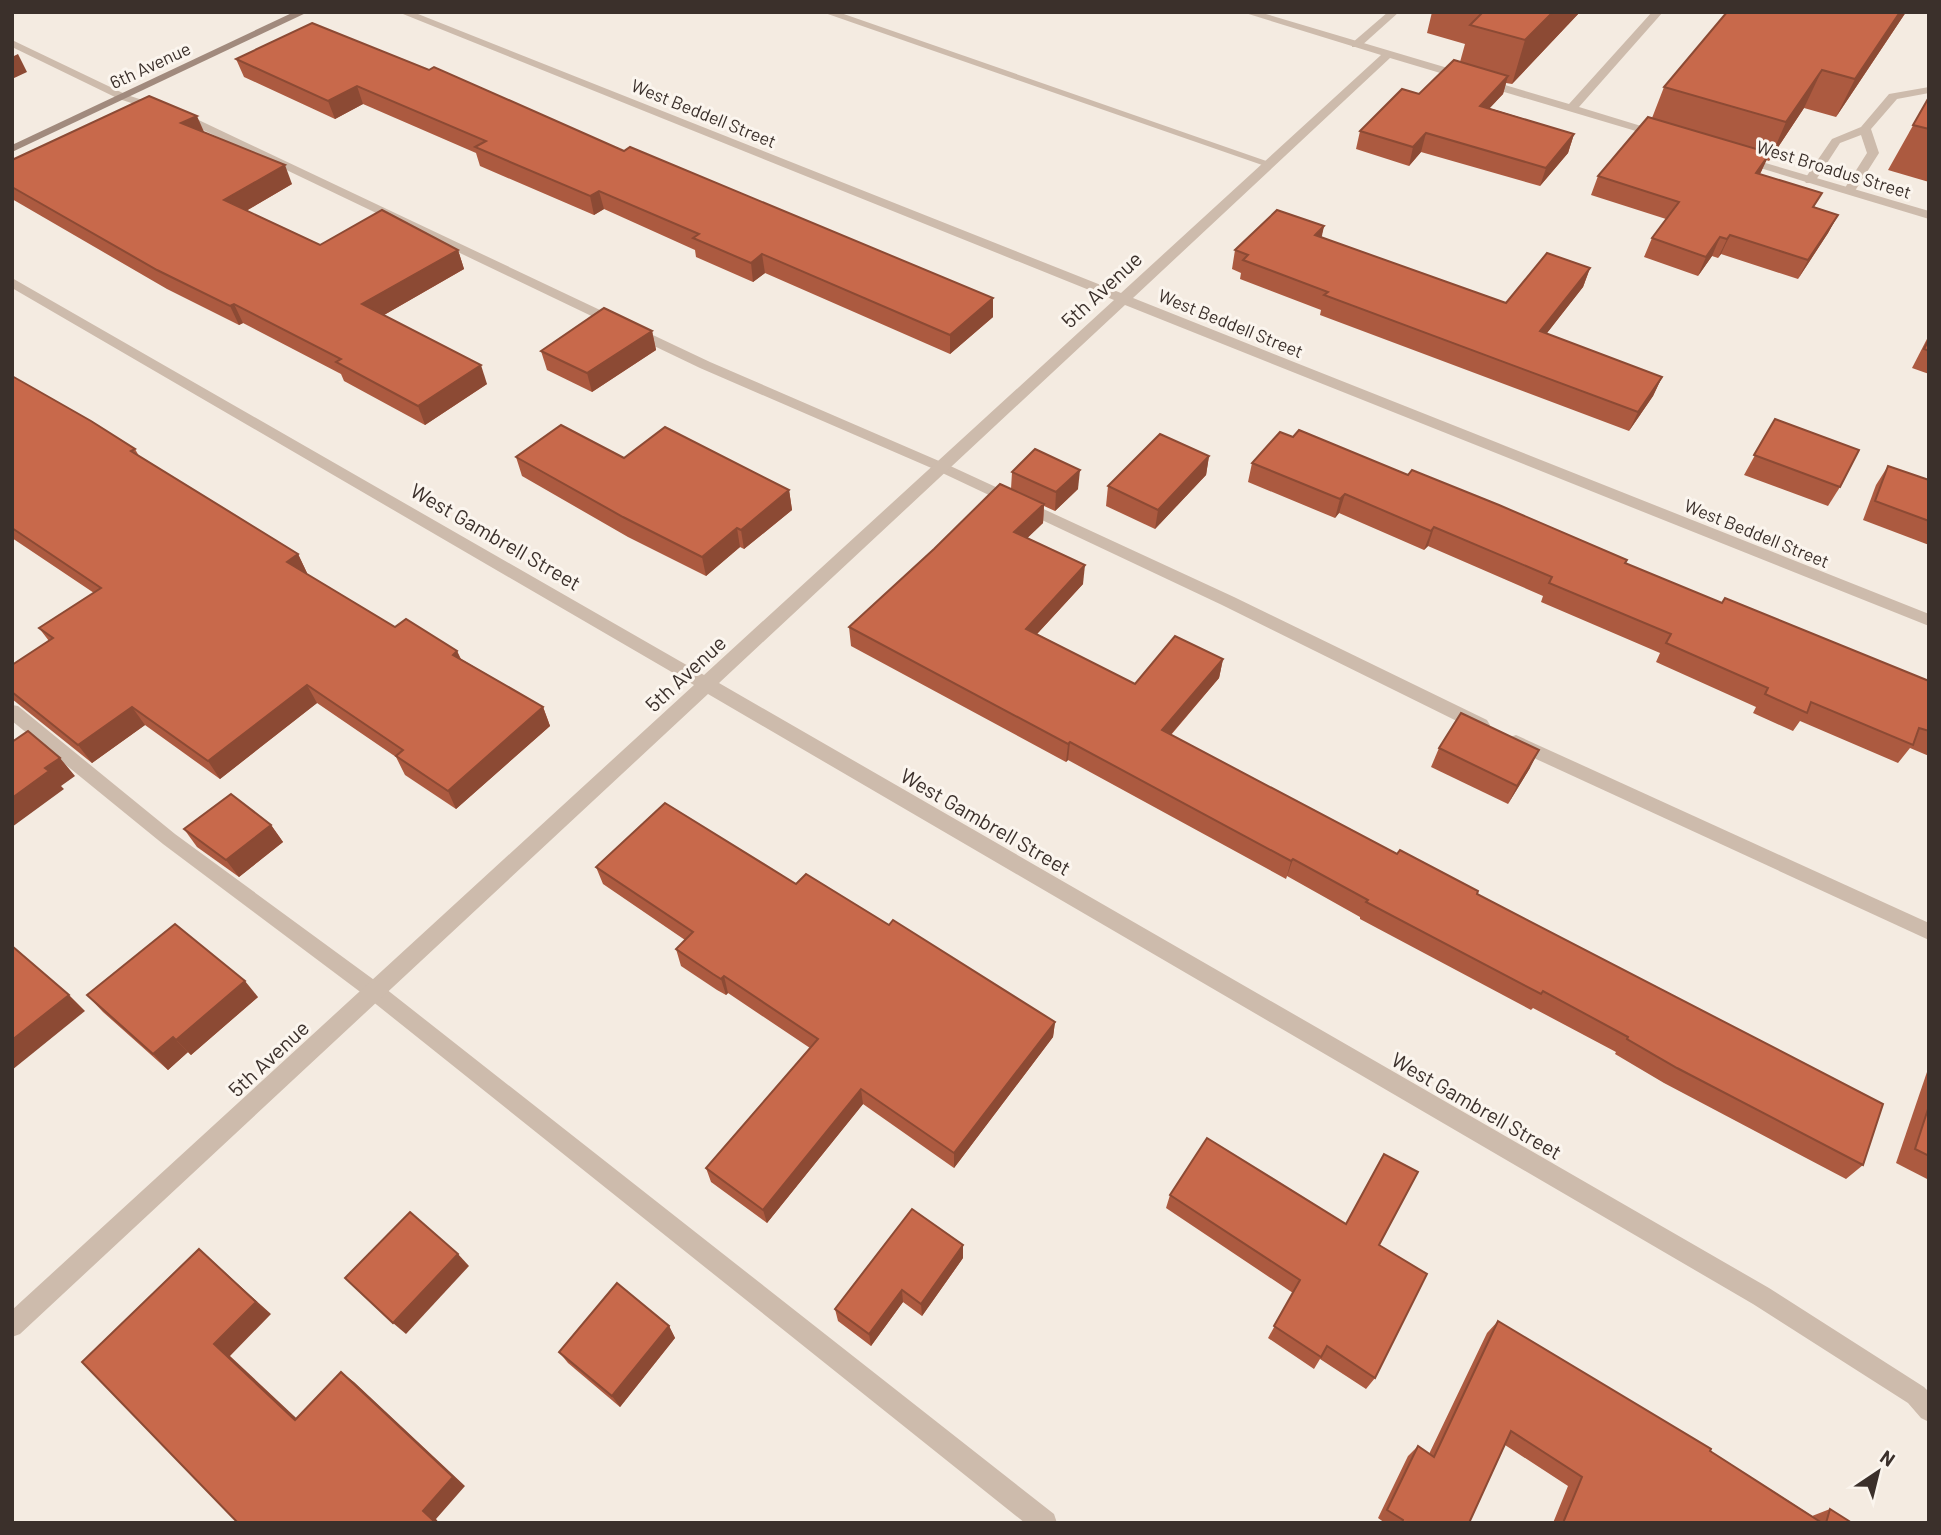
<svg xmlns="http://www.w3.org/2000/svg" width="1941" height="1535" viewBox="0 0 1941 1535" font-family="Barlow,sans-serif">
  <rect width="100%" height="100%" fill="#f4ebe1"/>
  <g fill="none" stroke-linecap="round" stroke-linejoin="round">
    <g fill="#cdbbac" fill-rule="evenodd">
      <path d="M822 12H838L1275 164 1265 166Z"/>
      <path d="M1388 12H1399L1360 47H1352V43Z"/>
      <path d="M12 40 127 95 186 114 710 362 946 464 1234 597 1487 720 1490 725 1487 730H1475L1222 605 936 470 700 368 178 118 119 99 12 47Z"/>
      <path d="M1929 87V93L1897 99 1871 129 1879 153 1853 194 1843 191 1867 153 1861 135 1840 143 1814 183H1806L1804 180 1832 139 1861 127 1889 94Z"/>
      <path d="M12 705 18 706 175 834 381 985 1054 1514 1057 1523H1025L367 997 163 844 12 721Z"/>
      <path d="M1516 735 1929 923V940L1510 747 1507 742 1510 737Z"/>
    </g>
    <g fill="#cdbbac" fill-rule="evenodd">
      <path d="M398 12H413L1121 293 1381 55 1242 12H1259L1569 104 1652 12H1663L1579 107 1664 133V137H1656L1390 58 1133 298 1929 614V626L1125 305 719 683 1769 1288 1924 1387 1929 1392V1422L1921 1418 1908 1403 1753 1304 708 694 20 1334 12 1337V1310L694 685 12 288V278L704 675 1114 300Z"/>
      <path d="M1737 157H1745L1929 211V219L1737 161Z"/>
    </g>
    <path fill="#a18a7d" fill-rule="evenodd" d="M294 12H308L12 152V145Z"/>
  </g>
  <g fill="#ac5a40">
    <path d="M1432 12H1580L1512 84 1506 83 1503 94 1489 108 1574 134 1568 153 1540 186 1421 152 1409 166 1356 149 1360 131 1419 94 1460 62 1465 44 1427 33Z"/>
    <path d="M1727 12H1906L1836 117 1804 108 1769 161 1766 160 1760 174 1815 207 1838 215 1828 233 1798 279 1721 254 1718 258 1712 256 1698 276 1644 257 1652 238 1666 219 1591 195 1598 176 1652 118 1664 87Z"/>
    <path d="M312 23 993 317 950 354 765 273 753 282 696 257 695 250 604 209 594 215 480 166 476 153 363 104 335 119 244 77 236 59Z"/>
    <path d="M1929 97V182L1888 170Z"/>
    <path d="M205 133 292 184 246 211 320 245 458 250 464 269 384 315 487 384 425 425 344 381 341 374 243 323 239 325 167 289 12 199V160Z"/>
    <path d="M1324 226 1321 237 1506 303 1590 268 1583 287 1546 334 1662 377 1653 396 1629 431 1320 315 1321 310 1240 279 1241 273 1232 269 1235 250Z"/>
    <path d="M652 331 656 350 592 392 547 370 541 351Z"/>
    <path d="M1929 335V374L1912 368Z"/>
    <path d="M12 376 135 449 139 456 298 554 307 573V574L395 627 457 651 461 659 543 707 550 726 456 809 405 775 396 757 317 703 220 779 145 725 92 763 12 699V665L49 641 39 628 94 593 12 538Z"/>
    <path d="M1775 419 1840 487 1828 506 1744 475Z"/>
    <path d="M1293 437 1408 475 1722 603 1929 681V756L1910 748 1898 763 1800 721 1793 731 1753 713 1756 707 1656 662 1660 653 1541 602 1543 596 1428 546 1424 550 1339 513 1335 518 1248 482 1252 463Z"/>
    <path d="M1209 456 1206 475 1155 529 1106 506 1108 486Z"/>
    <path d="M516 457 624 458 789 490 792 510 744 549 740 547 706 576 628 537 522 476Z"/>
    <path d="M1888 466 1929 480V545L1863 520 1876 485Z"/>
    <path d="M1012 472 1078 489 1055 511 1044 506 1043 523 1027 538 1083 584 1037 634 1135 684 1223 659 1219 678 1171 735 1397 854 1477 894 1863 1165 1846 1179 1664 1083 1615 1054 1616 1052 1533 1008 1531 1010 1360 919V917L1287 876 1286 879 1068 760 1066 762 851 646 849 627 1011 489Z"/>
    <path d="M1439 748 1530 768 1508 804 1431 767Z"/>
    <path d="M271 825 283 842 239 877 197 847 184 829Z"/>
    <path d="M596 867 796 884 889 925 1055 1022 1053 1037 954 1168 863 1104 767 1223 711 1182 706 1168 810 1048 728 993 726 995 717 990 681 966 676 949 685 940 603 884Z"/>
    <path d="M87 995 258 997 191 1055 188 1052 168 1070 103 1012Z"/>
    <path d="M1928 1069H1929V1180L1896 1163Z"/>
    <path d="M1170 1195 1379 1245 1375 1378 1366 1389 1320 1359 1314 1369 1268 1338 1293 1293 1166 1208Z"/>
    <path d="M963 1258 922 1316 903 1302 871 1346 838 1321 835 1309Z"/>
    <path d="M1498 1321 1710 1451 1812 1516 1830 1509 1852 1523H1553L1568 1486 1505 1445 1469 1523H1385L1378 1518 1408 1456 1418 1446 1429 1454 1487 1333Z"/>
    <path d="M669 1326 675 1338 620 1407 568 1363 559 1352Z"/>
  </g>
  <g fill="#8c4a34">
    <path d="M1553 12H1580L1512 84 1525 40Z"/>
    <path d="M1900 12H1906L1836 117 1855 79Z"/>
    <path d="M18 54 27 72 12 79V57Z"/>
    <path d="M1822 70 1804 108 1769 161 1786 122Z"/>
    <path d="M1508 76 1503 94 1475 124 1480 106Z"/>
    <path d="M357 86 363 104 335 119 328 101Z"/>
    <path d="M197 116 205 134 181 123Z"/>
    <path d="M1426 133 1421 152 1409 166 1413 147Z"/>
    <path d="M1574 134 1568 153 1540 186 1546 168Z"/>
    <path d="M1770 153 1761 172 1748 191 1756 173Z"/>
    <path d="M285 165 292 184 232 219 224 200Z"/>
    <path d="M599 191 604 209 594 215 590 196Z"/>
    <path d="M1838 215 1828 233 1798 279 1808 260Z"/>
    <path d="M1324 226 1320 245 1315 235Z"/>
    <path d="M1730 235 1721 254 1718 258 1727 239Z"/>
    <path d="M1720 237 1712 256 1698 276 1706 257Z"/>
    <path d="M458 250 464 269 370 323 362 304Z"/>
    <path d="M762 254 765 273 753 282 751 263Z"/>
    <path d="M1590 268 1583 287 1533 351 1540 331Z"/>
    <path d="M993 298V317L950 354V335Z"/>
    <path d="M234 304 243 323 239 325 230 306Z"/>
    <path d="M652 331 656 350 592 392 587 373Z"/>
    <path d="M481 365 487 384 425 425 418 406Z"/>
    <path d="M1662 377 1653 396 1629 431 1638 412Z"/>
    <path d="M1209 456 1206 475 1155 529 1158 510Z"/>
    <path d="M1080 470 1078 489 1055 511 1056 492Z"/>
    <path d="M789 490 792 510 744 549 741 530Z"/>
    <path d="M1345 494 1339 513 1335 518 1340 499Z"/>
    <path d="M1044 504 1043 523 1014 551V532Z"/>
    <path d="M1434 527 1428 546 1424 550 1431 531Z"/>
    <path d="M737 528 740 547 706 576 702 557Z"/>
    <path d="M298 554 307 573 297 581 287 562Z"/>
    <path d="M1085 565 1083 584 1025 647 1026 629Z"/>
    <path d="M457 651 465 670 453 655Z"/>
    <path d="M1223 659 1219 678 1159 748 1162 730Z"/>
    <path d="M307 685 317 703 220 779 208 761Z"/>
    <path d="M132 707 145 725 92 763 78 745Z"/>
    <path d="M543 707 550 726 456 809 448 791Z"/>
    <path d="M1070 742 1068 760 1066 762 1068 744Z"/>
    <path d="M1539 750 1530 768 1508 804 1517 786Z"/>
    <path d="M60 758 75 776 61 786 64 789 12 827V798L45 768Z"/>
    <path d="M271 825 283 842 239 877 226 860Z"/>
    <path d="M1293 859 1287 876 1286 879 1291 861Z"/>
    <path d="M724 976 728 993 726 995 721 979Z"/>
    <path d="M245 981 258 997 191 1055 176 1040Z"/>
    <path d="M69 995 85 1011 12 1070V1040Z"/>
    <path d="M1055 1022 1053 1037 954 1168V1153Z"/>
    <path d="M173 1037 188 1052 168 1070 153 1054Z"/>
    <path d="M861 1089 863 1104 767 1223 763 1210Z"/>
    <path d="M963 1245V1258L922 1316 921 1304Z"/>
    <path d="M199 1249 271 1314 230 1356 309 1430 295 1420 214 1344Z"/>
    <path d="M458 1254 469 1266 406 1334 393 1323Z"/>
    <path d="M902 1290 903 1302 871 1346 869 1334Z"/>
    <path d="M669 1326 675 1338 620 1407 612 1396Z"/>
    <path d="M341 1372 354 1382 465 1486 436 1519 439 1523H436L423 1511Z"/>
  </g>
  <g fill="#c8694b" stroke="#8c4a34" stroke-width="2">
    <path d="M1483 12H1553L1525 40 1470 25Z"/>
    <path d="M1727 12H1900L1855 79 1822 70 1786 122 1664 87Z"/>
    <path d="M312 23 429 70 434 67 624 151 630 147 993 298 950 335 762 254 751 263 693 238 699 234 599 191 590 196 475 147 486 141 357 86 328 101 236 59Z"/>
    <path d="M1454 60 1508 76 1480 106 1574 134 1546 168 1426 133 1413 147 1360 131 1402 89 1419 94Z"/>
    <path d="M149 96 197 116 181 123 285 165 224 200 320 245 382 210 458 250 362 304 481 365 418 406 336 362 341 359 234 304 230 306 157 270 12 187V160Z"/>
    <path d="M1929 97V129L1913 125Z"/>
    <path d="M1648 117 1770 153 1756 173 1822 193 1813 207 1838 215 1808 260 1730 235 1727 239 1720 237 1706 257 1652 238 1679 202 1598 176Z"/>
    <path d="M1277 210 1324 226 1315 235 1506 303 1547 253 1590 268 1540 331 1662 377 1638 412 1324 295 1328 292 1243 260 1248 255 1235 250Z"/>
    <path d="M604 308 652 331 587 373 541 351Z"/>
    <path d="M1929 339V351L1924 349Z"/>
    <path d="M12 376 91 421 135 449 131 451 298 554 287 562 395 627 406 619 457 651 453 655 543 707 448 791 396 756 403 750 307 685 208 761 132 707 78 745 12 692V665L53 638 39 628 101 588 12 528Z"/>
    <path d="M1775 419 1859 450 1840 487 1754 455Z"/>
    <path d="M561 425 624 458 665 427 789 490 741 530 737 528 702 557 623 517 516 457Z"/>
    <path d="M1299 430 1408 475 1412 470 1499 505 1627 560 1625 563 1722 603 1725 598 1929 681V731L1919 728 1913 745 1811 702 1807 713 1765 694 1768 688 1666 643 1671 634 1549 583 1552 577 1434 527 1431 531 1345 494 1340 499 1252 463 1280 432 1293 437Z"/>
    <path d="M1160 434 1209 456 1158 510 1108 486Z"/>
    <path d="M1035 449 1080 470 1056 492 1012 472Z"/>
    <path d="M1888 466 1929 480V521L1875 501Z"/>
    <path d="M1000 484 1044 504 1014 532 1085 565 1026 629 1135 684 1175 636 1223 659 1162 730 1397 854 1400 850 1478 891 1477 894 1883 1104 1863 1165 1677 1068 1627 1039 1628 1037 1543 991 1541 994 1366 902 1368 900 1293 859 1291 861 1070 742 1068 744 849 627 934 549Z"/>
    <path d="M1461 713 1539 750 1517 786 1439 748Z"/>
    <path d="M28 731 60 758 45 768 49 771 12 798V742Z"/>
    <path d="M231 794 271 825 226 860 184 829Z"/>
    <path d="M665 803 796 884 806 874 889 925 893 920 1055 1022 954 1153 861 1089 763 1210 706 1168 818 1039 724 976 721 979 713 974 676 949 693 932 596 867Z"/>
    <path d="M175 924 245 981 176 1040 173 1037 153 1054 87 995Z"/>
    <path d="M12 946 69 995 12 1040Z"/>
    <path d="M1929 1106V1156L1915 1149Z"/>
    <path d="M1207 1138 1346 1224 1384 1154 1418 1172 1379 1245 1427 1274 1375 1378 1327 1346 1321 1357 1274 1326 1300 1280 1170 1195Z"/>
    <path d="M912 1209 963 1245 921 1304 902 1290 869 1334 835 1309Z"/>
    <path d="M410 1212 458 1254 393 1323 345 1278Z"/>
    <path d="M199 1249 256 1302 214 1344 295 1420 341 1372 453 1477 423 1511 436 1523H238L82 1362Z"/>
    <path d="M617 1283 669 1326 612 1396 559 1352Z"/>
    <path d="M1498 1321 1711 1449 1710 1451 1822 1523H1563L1582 1477 1511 1431 1469 1523H1402L1403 1520 1387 1510 1418 1446 1434 1457Z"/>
    <path d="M1830 1509 1852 1523H1826Z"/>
  </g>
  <g text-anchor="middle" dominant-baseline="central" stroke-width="6" stroke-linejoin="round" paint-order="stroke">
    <g font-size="18" fill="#3b302b" stroke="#fbf5ee">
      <text transform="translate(150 65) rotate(-25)">6th Avenue</text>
      <text transform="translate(704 113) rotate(22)">West Beddell Street</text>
      <text transform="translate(1834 169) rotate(17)">West Broadus Street</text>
      <text transform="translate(1231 323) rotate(22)">West Beddell Street</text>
      <text transform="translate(1757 533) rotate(22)">West Beddell Street</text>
    </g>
    <g font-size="21" fill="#3b302b" stroke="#fbf5ee">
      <text transform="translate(1101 289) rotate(-43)">5th Avenue</text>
      <text transform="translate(496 536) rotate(30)">West Gambrell Street</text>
      <text transform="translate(685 673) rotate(-43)">5th Avenue</text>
      <text transform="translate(986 821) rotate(30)">West Gambrell Street</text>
      <text transform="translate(268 1058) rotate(-43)">5th Avenue</text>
      <text transform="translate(1477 1105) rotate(30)">West Gambrell Street</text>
    </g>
  </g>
  <rect width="1941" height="1535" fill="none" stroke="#3b302b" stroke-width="28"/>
  <g transform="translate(1878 1472) rotate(35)" stroke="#fbf5ee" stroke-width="5" paint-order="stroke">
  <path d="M0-5L12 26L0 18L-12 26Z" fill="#3b302b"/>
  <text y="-10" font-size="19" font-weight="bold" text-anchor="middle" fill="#3b302b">N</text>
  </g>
</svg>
